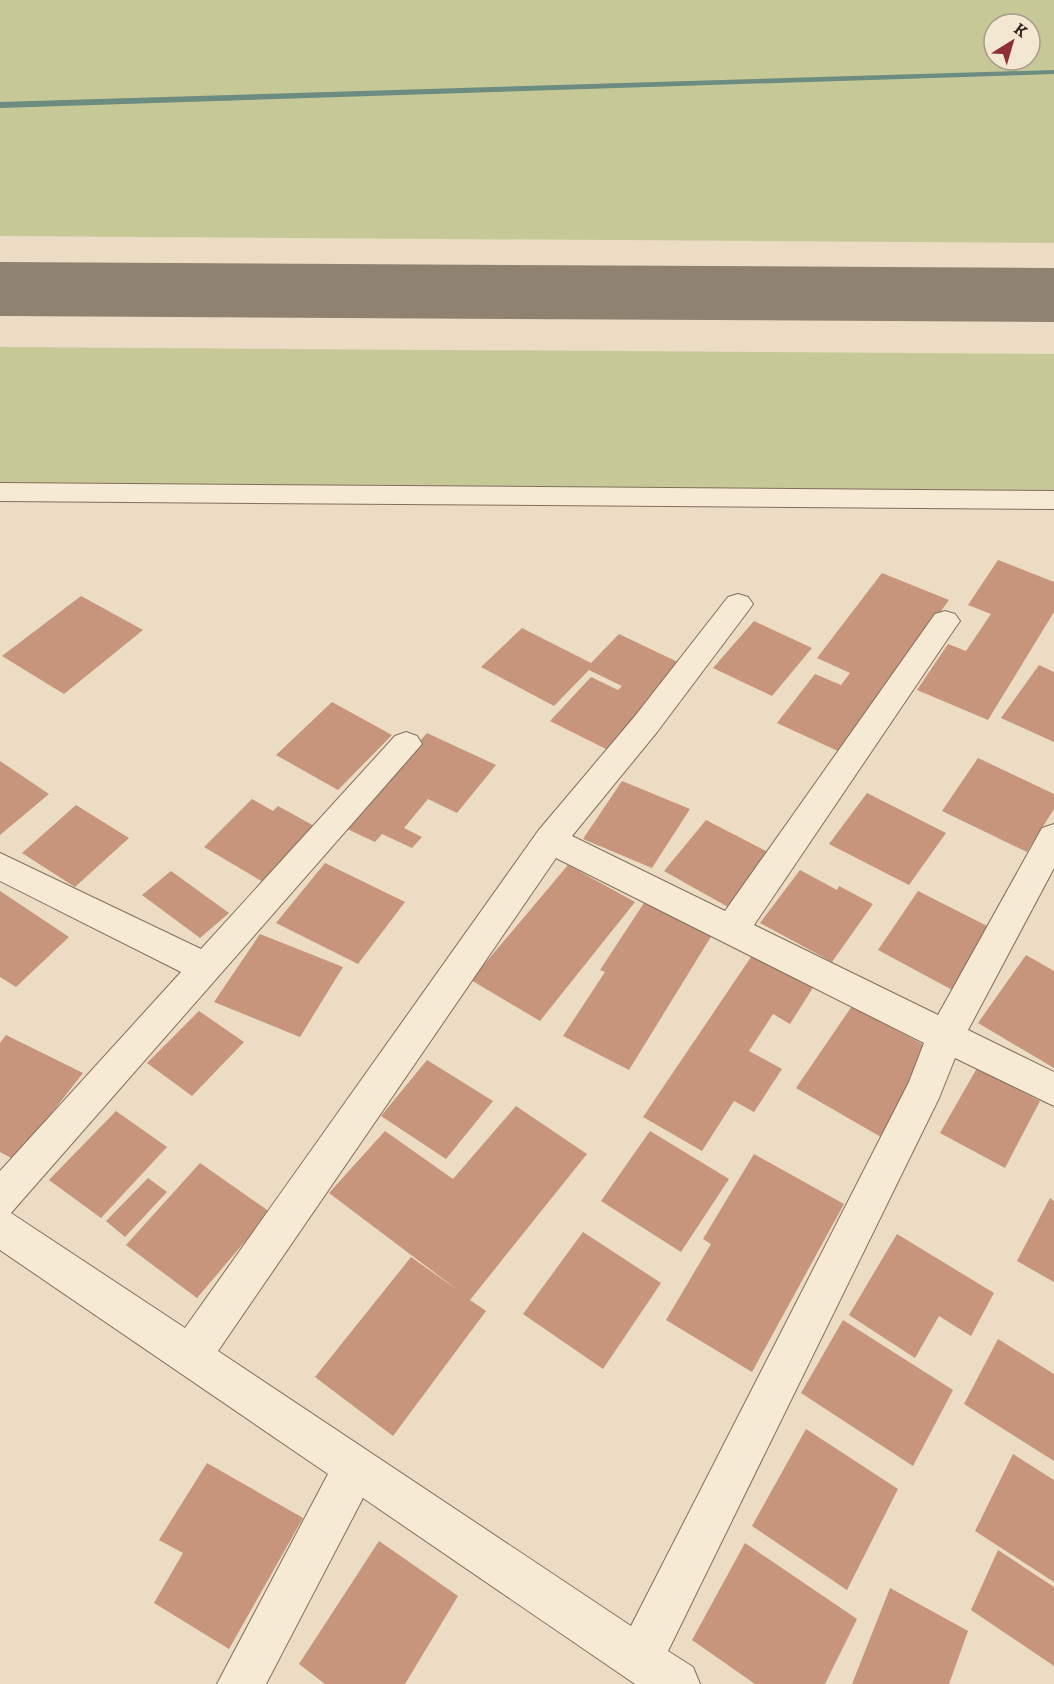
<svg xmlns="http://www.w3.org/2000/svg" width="1054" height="1684" viewBox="0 0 1054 1684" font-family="Bitter,serif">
  <rect width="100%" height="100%" fill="#ebdcc3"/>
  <g fill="#c6c898" fill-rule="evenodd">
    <path d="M0 0H1054V243L0 236ZM994 24H1030V60H994Z"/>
    <path d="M0 347 1054 354V491L0 483Z"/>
  </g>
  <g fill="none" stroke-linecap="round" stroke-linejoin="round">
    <path fill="#6c8b81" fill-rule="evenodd" d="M1054 70V74L0 108V102Z"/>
    <path fill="#908270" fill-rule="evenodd" d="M0 262 1054 268V322L0 316Z"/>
  </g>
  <g fill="#c6957b">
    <path d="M998 560 1054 582V612L988 720 917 690 948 644 966 651 991 614 968 605Z"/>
    <path d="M882 573 949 600 840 752 777 723 815 674 841 685 850 673 817 658Z"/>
    <path d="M81 596 143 630 64 694 2 656Z"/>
    <path d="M754 621 812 648 772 696 713 668Z"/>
    <path d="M522 628 591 663 619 634 684 665 610 751 550 721 591 677 618 690 622 686 589 670 554 706 481 667Z"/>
    <path d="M1039 665 1054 672V742L1001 718Z"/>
    <path d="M332 702 392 735 338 790 276 755Z"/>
    <path d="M427 733 496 765 457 813 428 799 404 828 422 837 412 848 382 834 375 842 345 828Z"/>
    <path d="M978 758 1054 794V809L1027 852 942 811Z"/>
    <path d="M0 761 49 794 0 835Z"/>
    <path d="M622 781 690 809 652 868 583 839Z"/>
    <path d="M867 793 946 833 909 885 829 844Z"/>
    <path d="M252 799 273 811 278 806 316 827 263 882 204 847Z"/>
    <path d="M76 805 129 838 75 887 22 853Z"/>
    <path d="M706 820 770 853 728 907 664 871Z"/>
    <path d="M325 863 405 902 358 964 276 923Z"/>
    <path d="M568 865 635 902 540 1021 471 980Z"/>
    <path d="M800 870 837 890 839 886 873 904 832 962 760 923Z"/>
    <path d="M171 871 229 913 200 938 142 895Z"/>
    <path d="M0 891 69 937 16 987 0 977Z"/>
    <path d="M918 891 997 931 958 993 878 950Z"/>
    <path d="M644 903 712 935 629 1070 563 1036 605 972 600 970Z"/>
    <path d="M260 934 343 967 300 1037 214 1002Z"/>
    <path d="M753 954 814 986 790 1024 773 1014 749 1051 782 1069 754 1112 734 1101 702 1151 643 1117Z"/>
    <path d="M1026 955 1054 971V1068L978 1023Z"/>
    <path d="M852 1006 935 1051 881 1137 796 1088Z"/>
    <path d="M199 1011 244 1042 192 1096 147 1063Z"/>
    <path d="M6 1035 83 1073 15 1160 0 1152V1043Z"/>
    <path d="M427 1060 493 1101 446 1159 381 1116Z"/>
    <path d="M977 1068 1040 1101 1005 1168 940 1133Z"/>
    <path d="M516 1106 587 1154 470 1300 486 1311 393 1436 315 1377 411 1257 459 1291 329 1193 385 1131 453 1179Z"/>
    <path d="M116 1111 167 1147 101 1218 49 1180Z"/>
    <path d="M650 1131 729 1179 681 1252 601 1201Z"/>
    <path d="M754 1154 844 1204 752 1372 666 1320 711 1244 703 1239Z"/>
    <path d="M200 1163 270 1212 197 1298 126 1245Z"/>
    <path d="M148 1178 167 1192 125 1237 106 1221Z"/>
    <path d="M1050 1198 1054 1201V1282L1017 1261Z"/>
    <path d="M583 1232 661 1283 603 1369 523 1314Z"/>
    <path d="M897 1234 994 1293 971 1336 939 1316 915 1358 849 1315Z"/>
    <path d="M843 1320 953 1390 913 1466 801 1393Z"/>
    <path d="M998 1339 1054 1374V1461L964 1404Z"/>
    <path d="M806 1429 898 1489 847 1590 752 1526Z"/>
    <path d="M1013 1454 1054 1480V1582L975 1531Z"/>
    <path d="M207 1463 303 1518 229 1649 154 1603 183 1553 159 1540Z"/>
    <path d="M379 1541 458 1596 405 1684H325L299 1664Z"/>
    <path d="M745 1543 857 1619 825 1684H755L692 1640Z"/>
    <path d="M998 1550 1054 1587V1666L971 1610Z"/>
    <path d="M890 1588 968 1631 949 1684H852Z"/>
  </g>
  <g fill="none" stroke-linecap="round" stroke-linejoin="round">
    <g stroke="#846e5b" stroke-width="2">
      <g id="minor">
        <path d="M0 483 1054 491V509L0 501Z"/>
        <path d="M738 594 748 597 753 604 748 611 657 732 572 836 725 911 935 614 945 611 955 614 960 621 955 628 754 925 938 1015 1042 828 1054 824V868L968 1030 1054 1072V1106L955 1058 939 1098 668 1651 693 1667 700 1684H635L363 1498 266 1684H217L328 1474 0 1250V1171L181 972 0 881V853L201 949 395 736 406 732 417 736 422 744 11 1213 185 1328 538 831 635 716 728 597ZM556 858 924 1043 909 1082 631 1626 218 1351Z"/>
      </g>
    </g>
    <use href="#minor" fill="#f6ead5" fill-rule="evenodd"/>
  </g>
  <g transform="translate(1012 42) rotate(37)"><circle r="28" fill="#f3e7d2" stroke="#a79a8a" stroke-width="1.5"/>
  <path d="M0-4.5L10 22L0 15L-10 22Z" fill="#8e2f37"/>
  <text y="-9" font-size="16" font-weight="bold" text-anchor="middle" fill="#34271e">K</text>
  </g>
</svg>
